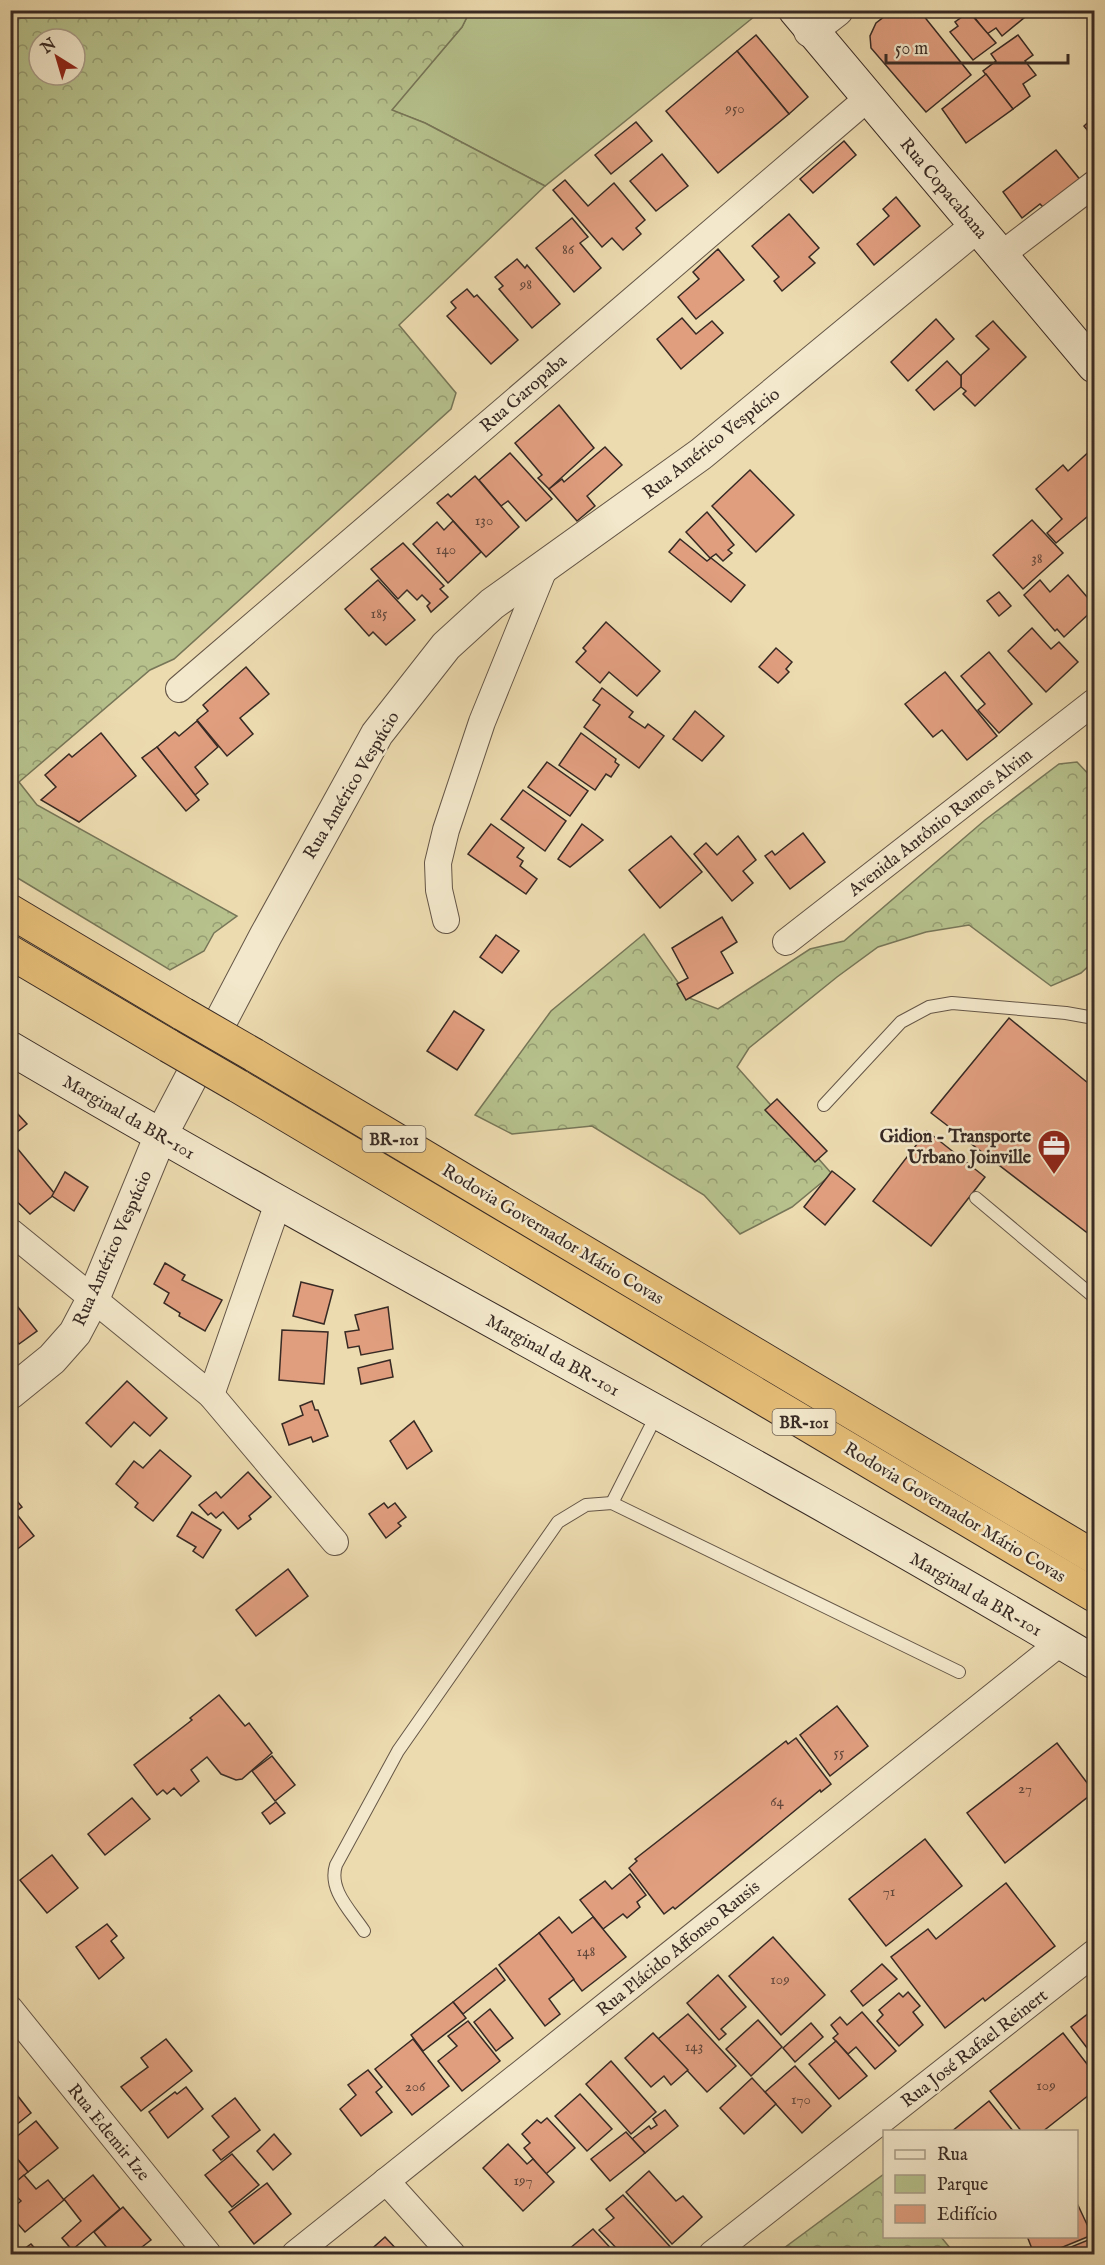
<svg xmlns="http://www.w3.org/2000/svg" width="1105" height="2265" viewBox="0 0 1105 2265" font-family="'IM FELL English',serif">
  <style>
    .green { fill: #b6c18c; stroke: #777658; stroke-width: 1.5 }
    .forest { fill: url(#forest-crowns); stroke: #777658; stroke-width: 1.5; fill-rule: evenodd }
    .building { fill: #e09e7f; stroke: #382a24; stroke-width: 1.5 }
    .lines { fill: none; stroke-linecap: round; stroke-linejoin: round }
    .service-casing { stroke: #655647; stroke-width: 14 }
    .minor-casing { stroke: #655647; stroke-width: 28 }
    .tertiary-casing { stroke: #655647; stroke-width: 34 }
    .secondary-casing { stroke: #382a24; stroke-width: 35 }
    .motorway-casing { stroke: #382a24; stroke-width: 35 }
    .service { stroke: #f3e8cb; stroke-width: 12 }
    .minor { stroke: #f3e8cb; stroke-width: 26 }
    .tertiary { stroke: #f3e8cb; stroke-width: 32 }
    .secondary { stroke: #f3e8cb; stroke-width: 33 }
    .motorway { stroke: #e6be78; stroke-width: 33 }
    .motorway-bridge-casing { stroke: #382a24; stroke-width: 35; stroke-linecap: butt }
    .motorway-bridge { stroke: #e6be78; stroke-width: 33 }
    .labels { text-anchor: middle; stroke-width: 5; stroke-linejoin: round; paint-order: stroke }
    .number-label { font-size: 15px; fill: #62473b }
    .shield { fill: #f3e8cb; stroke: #706356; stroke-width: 1.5 }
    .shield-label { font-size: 16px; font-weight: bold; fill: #382a24 }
    .street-label { font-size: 18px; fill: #382a24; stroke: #f3e8cb }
    .poi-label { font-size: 18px; font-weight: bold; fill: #382a24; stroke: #f3e8cb; text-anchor: end }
  </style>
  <defs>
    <pattern id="forest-crowns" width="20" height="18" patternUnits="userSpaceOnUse" patternTransform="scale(1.5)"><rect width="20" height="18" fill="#b6c18c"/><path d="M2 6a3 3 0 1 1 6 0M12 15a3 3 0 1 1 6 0" fill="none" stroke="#959d72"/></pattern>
  </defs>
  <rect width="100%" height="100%" fill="#ecdbaf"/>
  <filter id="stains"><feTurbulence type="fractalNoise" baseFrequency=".00333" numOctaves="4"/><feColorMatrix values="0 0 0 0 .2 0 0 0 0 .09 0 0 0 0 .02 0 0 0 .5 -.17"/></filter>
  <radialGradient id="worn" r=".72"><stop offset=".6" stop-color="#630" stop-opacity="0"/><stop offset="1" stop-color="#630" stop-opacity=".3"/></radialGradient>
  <path class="green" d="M750,10L755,16L545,186L425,123L391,110L462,27L470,11Z"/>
  <g class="forest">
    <path d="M10,11H470L462,27L392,110L425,123L545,186L399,325L456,393L451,409L174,659L150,670L19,782L37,805L237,916L214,933L204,951L170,970L11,874ZM39,39H75V75H39Z"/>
    <path d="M1077,762L1094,780V961L1081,973L1051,986L969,925L926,932L878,947L837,977L749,1048L737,1067L832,1174L792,1207L740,1234L704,1195L592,1126L512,1134L475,1115L551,1011L644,934L689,998L718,1009L810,949L844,941L985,820L1059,764Z"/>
    <path d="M884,2174V2236L941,2237L955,2254H776Z"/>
  </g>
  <g class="building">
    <path d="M893,10H919L971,75L926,112L871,48L870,36L876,23Z"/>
    <path d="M969,10H1020L1025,17L1002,36L996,28L987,34Z"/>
    <path d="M969,12L996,43L973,60L950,32L958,26L955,22Z"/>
    <path d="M756,35L808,97L789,114L737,51Z"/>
    <path d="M1018,35L1033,55L1025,61L1036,75L1023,84L1030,96L1013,109L983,71L996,61L991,54Z"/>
    <path d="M737,51L789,114L718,173L666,111Z"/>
    <path d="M986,74L1013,109L966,143L942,109Z"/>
    <path d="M1094,117V136L1093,137L1084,126Z"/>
    <path d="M636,122L652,141L611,174L595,155Z"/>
    <path d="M844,141L856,155L813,193L800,179Z"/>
    <path d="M1056,150L1082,182L1046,210L1040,204L1022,218L1003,192Z"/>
    <path d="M662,154L688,186L656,211L630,181Z"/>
    <path d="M565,180L588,206L614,183L645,220L636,228L641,234L623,250L612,238L602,247L553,190Z"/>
    <path d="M896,197L920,226L874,265L857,244L889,216L883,209Z"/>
    <path d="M789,214L819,248L809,257L815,263L782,291L774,281L779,277L752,246Z"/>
    <path d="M572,218L588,237L580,243L601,268L574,292L536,248Z"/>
    <path d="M718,249L744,280L696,319L678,297L699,279L693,272Z"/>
    <path d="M517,259L525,268L527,265L560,304L532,328L499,289L503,286L495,277Z"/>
    <path d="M467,289L474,297L477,295L518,340L491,364L447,316L456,308L451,302Z"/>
    <path d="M682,318L696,334L712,321L723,333L681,369L657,339Z"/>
    <path d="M936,319L954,339L908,381L891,362Z"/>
    <path d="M993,321L1026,357L975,406L963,394L966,391L961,387V375L989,349L976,336Z"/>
    <path d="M947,361L961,376V387L934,410L916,390Z"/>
    <path d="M559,405L594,448L549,489L538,478L542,475L515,443Z"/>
    <path d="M605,447L622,465L587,496L595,506L577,521L549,489L562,479L564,482Z"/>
    <path d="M1094,447V488L1091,491L1094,495V511L1056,543L1047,533L1062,519L1036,489L1063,465L1068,471Z"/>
    <path d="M510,453L552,499L526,521L508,501L501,506L479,480Z"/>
    <path d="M750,470L794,515L756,552L712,506Z"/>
    <path d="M475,476L519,527L486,557L437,503L448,494L451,497Z"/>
    <path d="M707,512L734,545L728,550L732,553L723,561L716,554L710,558L686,532Z"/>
    <path d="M1032,520L1063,553L1023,589L993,555Z"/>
    <path d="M453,521L481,552L448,583L413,544L437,522L444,530Z"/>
    <path d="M680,539L707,561L711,558L745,585L731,602L669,552Z"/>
    <path d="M403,543L444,586L440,589L448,597L431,612L427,606L430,603L422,595L417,600L407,590L398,599L371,569Z"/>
    <path d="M1068,575L1094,605V609L1064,637L1057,629L1055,631L1024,595L1040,580L1050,592Z"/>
    <path d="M378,580L415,620L386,645L373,632L369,636L345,609Z"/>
    <path d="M999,592L1011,606L999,616L987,601Z"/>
    <path d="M606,622L660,671L637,696L609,672L600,683L576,662L586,651L583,648Z"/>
    <path d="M1032,628L1051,649L1059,642L1078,662L1046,692L1008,651Z"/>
    <path d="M776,648L792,662L786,669L789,672L778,683L759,667Z"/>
    <path d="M989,652L1032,704L999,733L978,710L985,704L961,676Z"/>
    <path d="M246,667L269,694L240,718L253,734L227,756L197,720L208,711L203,705Z"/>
    <path d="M945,672L997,736L967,760L942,730L933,737L905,704Z"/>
    <path d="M602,688L633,712L629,717L645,728L648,724L664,736L639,768L584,727L600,705L593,700Z"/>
    <path d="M695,711L724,736L702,761L673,739Z"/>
    <path d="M197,721L218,747L195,767L208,784L195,795L157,747L175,732L179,736Z"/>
    <path d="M101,733L136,776L79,822L41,800L56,787L45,775L69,754L72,757Z"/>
    <path d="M581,733L616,759L615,762L619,765L611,777L606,774L595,790L559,765Z"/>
    <path d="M157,747L199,800L186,811L142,758Z"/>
    <path d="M547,762L588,791L570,816L528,787Z"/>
    <path d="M523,790L566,821L545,851L501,819Z"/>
    <path d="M491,824L524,848L517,857L523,861L520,866L537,879L526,894L468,854Z"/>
    <path d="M582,824L603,840L570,867L558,859Z"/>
    <path d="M803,833L825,862L790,889L765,856L772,851L775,855Z"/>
    <path d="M671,836L702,872L660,908L629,870Z"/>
    <path d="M738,836L756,860L743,871L753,883L732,901L694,854L706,843L717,855Z"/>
    <path d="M722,917L737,942L721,952L733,973L686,1000L677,984L688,978L672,948Z"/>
    <path d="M496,935L519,951L502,973L480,957Z"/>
    <path d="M454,1011L484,1030L457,1070L427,1051Z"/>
    <path d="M1009,1018L1094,1088V1238L931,1113Z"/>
    <path d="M777,1099L827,1151L815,1162L765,1110Z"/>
    <path d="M17,1113L27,1124L10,1138V1119Z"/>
    <path d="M927,1131L985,1177L931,1246L873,1201Z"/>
    <path d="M12,1142L55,1194L30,1214L10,1195Z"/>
    <path d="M832,1171L855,1189L825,1225L804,1207Z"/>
    <path d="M65,1172L88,1187L74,1211L52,1196Z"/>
    <path d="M165,1263L185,1275L182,1280L222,1300L205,1331L179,1316L180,1313L164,1303L169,1293L154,1284Z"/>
    <path d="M301,1282L333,1290L324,1324L293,1316Z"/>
    <path d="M10,1297L37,1331L19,1344L10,1333Z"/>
    <path d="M388,1307L393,1349L361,1355L359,1346L348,1348L345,1332L359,1330L355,1315Z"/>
    <path d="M282,1330L328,1332L324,1384L279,1380Z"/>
    <path d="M390,1360L393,1377L361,1384L358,1368Z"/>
    <path d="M127,1381L167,1418L150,1436L134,1422L111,1447L86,1423Z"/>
    <path d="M312,1401L315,1410H318L328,1436L313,1442L311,1437L289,1445L282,1424L303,1415L300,1406Z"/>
    <path d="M414,1421L432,1451L407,1469L390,1441Z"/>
    <path d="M160,1450L191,1476L153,1521L135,1507L138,1503L116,1484L134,1461L143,1468Z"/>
    <path d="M248,1472L271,1497L249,1516L251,1519L238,1529L223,1512L216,1518L211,1513L208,1515L199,1505L216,1492L221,1498Z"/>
    <path d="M10,1492L22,1507L15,1512L34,1536L10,1555Z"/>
    <path d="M384,1503L388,1508L395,1503L406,1517L398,1523L401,1526L386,1538L369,1514Z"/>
    <path d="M192,1512L221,1530L203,1558L193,1551L196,1547L177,1536Z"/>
    <path d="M288,1569L308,1596L256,1636L236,1610Z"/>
    <path d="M219,1695L245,1726L249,1723L272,1753L242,1779L236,1780L221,1774L207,1757L191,1770L199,1781L181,1796L174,1788L167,1794L163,1790L157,1795L134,1765L192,1720L190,1718Z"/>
    <path d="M837,1706L868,1746L830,1776L800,1735Z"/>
    <path d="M796,1738L831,1784L821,1792L820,1790L675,1909L673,1907L664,1914L629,1868L637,1861L635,1859L786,1741L788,1744Z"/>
    <path d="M1057,1743L1094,1792L1005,1863L967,1813Z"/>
    <path d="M272,1756L295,1785L275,1801L252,1771Z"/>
    <path d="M132,1798L150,1819L105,1855L88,1834Z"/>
    <path d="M276,1802L285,1813L270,1824L262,1813Z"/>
    <path d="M925,1839L962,1886L886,1946L849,1899Z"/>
    <path d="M52,1855L78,1888L47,1913L20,1880Z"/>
    <path d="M630,1874L646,1895L637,1902L640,1907L627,1918L623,1914L603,1929L580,1900L605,1881L612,1889Z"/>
    <path d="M1006,1883L1055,1946L985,2001L983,1998L945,2028L891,1957L928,1929L936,1939Z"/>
    <path d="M559,1917L572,1933L593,1917L626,1957L582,1991L539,1933Z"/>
    <path d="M107,1924L117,1936L111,1941L124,1958L99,1979L76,1947Z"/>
    <path d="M539,1933L574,1979L549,1999L560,2014L545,2026L499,1965Z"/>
    <path d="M773,1937L825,1995L781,2035L729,1976Z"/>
    <path d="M882,1964L897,1979L863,2006L851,1991Z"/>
    <path d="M496,1968L505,1980L463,2014L453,2002Z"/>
    <path d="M718,1975L746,2007L721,2029L726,2034L719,2040L687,2003Z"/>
    <path d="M908,1992L920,2006L913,2012L923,2025L899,2046L877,2021L883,2015L879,2010L899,1993L903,1997Z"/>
    <path d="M453,2002L466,2018L423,2051L411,2035Z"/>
    <path d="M490,2009L513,2038L496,2051L474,2022Z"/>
    <path d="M1094,2009V2057L1071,2027Z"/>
    <path d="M862,2012L896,2051L875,2069L856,2047L848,2054L833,2038L838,2034L831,2025L840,2017L847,2025Z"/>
    <path d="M688,2014L736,2066L707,2092L658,2039Z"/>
    <path d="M758,2020L782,2047L751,2076L726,2049Z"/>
    <path d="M468,2021L500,2061L462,2091L438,2061L457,2046L448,2036Z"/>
    <path d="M811,2023L823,2037L795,2062L783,2048Z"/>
    <path d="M653,2033L688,2070L671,2085L664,2076L651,2087L625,2058Z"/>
    <path d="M1063,2033L1094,2073V2091L1042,2132H1022L990,2091Z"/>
    <path d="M166,2039L192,2071L141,2111L121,2087L148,2067L141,2058Z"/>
    <path d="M413,2039L449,2086L412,2115L375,2069Z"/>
    <path d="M836,2041L867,2076L839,2099L809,2064Z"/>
    <path d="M611,2061L656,2112L631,2134L586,2084Z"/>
    <path d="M795,2066L831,2106L802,2133L765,2092Z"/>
    <path d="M368,2070L382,2087L376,2092L392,2112L361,2136L340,2109L356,2095L348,2085Z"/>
    <path d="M752,2078L776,2104L744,2134L720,2108Z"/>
    <path d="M10,2086L31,2113L10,2130Z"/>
    <path d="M186,2087L203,2109L168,2138L149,2112L175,2092L177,2094Z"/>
    <path d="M580,2094L612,2129L587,2151L555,2116Z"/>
    <path d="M235,2098L260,2130L221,2160L213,2150L229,2137L212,2116Z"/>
    <path d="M989,2101L1014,2132H951Z"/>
    <path d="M665,2110L678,2126L645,2153L632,2139L649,2126L651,2129L657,2125L653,2119Z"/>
    <path d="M547,2118L575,2148L546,2174L524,2148L530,2143L522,2134L537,2120L541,2123Z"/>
    <path d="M36,2121L58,2148L28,2172L10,2150V2142Z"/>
    <path d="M626,2132L645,2153L610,2181L591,2159Z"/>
    <path d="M274,2134L291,2154L273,2170L257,2151Z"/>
    <path d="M508,2144L527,2164L533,2159L554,2182L523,2211L483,2168Z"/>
    <path d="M232,2154L259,2185L232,2207L205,2175Z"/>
    <path d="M15,2156L28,2172L10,2187V2159Z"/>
    <path d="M649,2171L676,2201L683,2196L702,2217L672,2244L626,2192Z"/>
    <path d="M24,2175L36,2189L48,2180L64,2200L25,2232L10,2215V2210L21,2201L17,2197L10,2202V2187Z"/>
    <path d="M93,2175L120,2209L72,2250L62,2238L81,2221L64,2199Z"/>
    <path d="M267,2183L291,2214L254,2244L229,2212Z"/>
    <path d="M623,2195L674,2251L670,2254H622L599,2230L614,2218L606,2209Z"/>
    <path d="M1076,2201L1092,2235L1046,2254H1034L1027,2236H1076Z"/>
    <path d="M123,2207L151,2240L133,2254H112L94,2232Z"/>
    <path d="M593,2229L616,2254H573L569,2249Z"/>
    <path d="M385,2237L401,2254H366Z"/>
    <path d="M1093,2238L1094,2254H1054Z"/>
    <path d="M31,2244L40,2254H17Z"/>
  </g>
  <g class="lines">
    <defs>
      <g id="service">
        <path d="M824,1105L901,1022L929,1007L952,1003L1066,1013L1094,1018"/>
        <path d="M976,1198L1094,1297"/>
        <path d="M612,1503L657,1414"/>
        <path d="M364,1931C351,1911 328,1890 336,1865L398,1751L558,1522L586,1505L612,1503L959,1672"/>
      </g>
      <g id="minor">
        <path d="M1001,255L1094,184"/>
        <path d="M179,689L868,98"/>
        <path d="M446,920L439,890L438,863L446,830L482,722L544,569"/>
        <path d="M786,942L1094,702"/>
        <path d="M11,1232L211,1395L335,1542"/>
        <path d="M211,1395L278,1203"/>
        <path d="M10,2009L208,2254"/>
        <path d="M386,2181L452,2254"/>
        <path d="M295,2254L1061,1642"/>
        <path d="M712,2254L1094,1953"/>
      </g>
      <g id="tertiary">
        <path d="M810,31L837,10"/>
        <path d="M10,1393L52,1359L75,1333L94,1297L160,1137L266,935L377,734L446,646L492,604L701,454L977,226"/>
      </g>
      <g id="secondary">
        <path d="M795,10L1094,366"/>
        <path d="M10,1048C368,1259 738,1449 1094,1662"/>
      </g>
      <g id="motorway">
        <path d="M10,911L183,1014"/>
        <path d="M10,952L169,1046"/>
        <path d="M254,1055L1094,1557"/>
        <path d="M238,1086L1094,1595"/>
      </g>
    </defs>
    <use href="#service" class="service-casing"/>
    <use href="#minor" class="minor-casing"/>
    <use href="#tertiary" class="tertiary-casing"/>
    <use href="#secondary" class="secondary-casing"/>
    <use href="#motorway" class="motorway-casing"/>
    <use href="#service" class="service"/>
    <use href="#minor" class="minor"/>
    <use href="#tertiary" class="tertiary"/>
    <use href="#secondary" class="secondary"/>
    <use href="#motorway" class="motorway"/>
    <defs>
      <g id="motorway-bridge">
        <path d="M183,1014L254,1055"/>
        <path d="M169,1046L238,1086"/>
      </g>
    </defs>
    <use href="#motorway-bridge" class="motorway-bridge-casing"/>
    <use href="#motorway-bridge" class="motorway-bridge"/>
  </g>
  <defs>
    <symbol id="office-pin" viewBox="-11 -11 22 30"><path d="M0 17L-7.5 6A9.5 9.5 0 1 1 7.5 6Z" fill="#8f2418" stroke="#f3e8cb"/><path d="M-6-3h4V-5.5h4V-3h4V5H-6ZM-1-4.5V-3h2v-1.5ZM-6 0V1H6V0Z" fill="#fff"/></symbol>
  </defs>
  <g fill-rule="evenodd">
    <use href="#office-pin" x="1035" y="1127" width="38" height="52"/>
  </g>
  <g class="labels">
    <g class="number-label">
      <text x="735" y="113">950</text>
      <text x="568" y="254">86</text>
      <text x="526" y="289">98</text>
      <text x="484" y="525">130</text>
      <text x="446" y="554">140</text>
      <text x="1037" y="563">38</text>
      <text x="379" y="618">185</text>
      <text x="839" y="1757">55</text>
      <text x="1025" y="1793">27</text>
      <text x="777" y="1806">64</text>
      <text x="889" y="1896">71</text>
      <text x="586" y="1956">148</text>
      <text x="780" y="1984">109</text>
      <text x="694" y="2051">143</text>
      <text x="1046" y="2090">109</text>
      <text x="415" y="2091">206</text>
      <text x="801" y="2104">170</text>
      <text x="523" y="2185">197</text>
    </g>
    <g class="shield">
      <rect x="362.5" y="1126" width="63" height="26" rx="4.5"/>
      <rect x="772.5" y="1409" width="63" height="26" rx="4.5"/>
    </g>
    <g class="shield-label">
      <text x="394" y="1145">BR-101</text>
      <text x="804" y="1428">BR-101</text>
    </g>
    <g class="street-label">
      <text transform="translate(944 188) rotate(50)" y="6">Rua Copacabana</text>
      <text transform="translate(523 393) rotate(-41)" y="6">Rua Garopaba</text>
      <text transform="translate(711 443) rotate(-38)" y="6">Rua Américo Vespúcio</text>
      <text transform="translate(351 785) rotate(-59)" y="6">Rua Américo Vespúcio</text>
      <text transform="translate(940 822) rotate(-38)" y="6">Avenida Antônio Ramos Alvim</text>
      <text transform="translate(129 1117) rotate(30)" y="6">Marginal da BR-101</text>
      <text transform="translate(553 1234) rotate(31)" y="6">Rodovia Governador Mário Covas</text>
      <text transform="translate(112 1248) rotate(-66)" y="6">Rua Américo Vespúcio</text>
      <text transform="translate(553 1355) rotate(29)" y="6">Marginal da BR-101</text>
      <text transform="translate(955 1512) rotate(31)" y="6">Rodovia Governador Mário Covas</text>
      <text transform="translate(976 1594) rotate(30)" y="6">Marginal da BR-101</text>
      <text transform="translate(678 1948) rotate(-39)" y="6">Rua Plácido Affonso Rausis</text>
      <text transform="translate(974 2048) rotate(-38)" y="6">Rua José Rafael Reinert</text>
      <text transform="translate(109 2132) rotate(51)" y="6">Rua Edemir Ize</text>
    </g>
    <g class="poi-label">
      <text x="1031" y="1142">Gidion - Transporte<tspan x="1031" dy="21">Urbano Joinville</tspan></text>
    </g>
  </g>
  <rect width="1105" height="2265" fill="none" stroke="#ecdbaf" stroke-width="36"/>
  <rect x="12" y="12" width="1081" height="2241" fill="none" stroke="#382a24" stroke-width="3"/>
  <rect x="18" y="18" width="1069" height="2229" fill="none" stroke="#382a24" stroke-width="1.5"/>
  <rect x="883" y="2130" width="195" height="108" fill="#f3e8cb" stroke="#a89c88" stroke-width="1.5"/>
  <rect x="895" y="2150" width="30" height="9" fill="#f3e8cb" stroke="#a89c88" stroke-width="1.5"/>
  <text x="937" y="2160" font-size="18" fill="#382a24">Rua</text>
  <rect x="895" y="2175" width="30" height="18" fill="#b6c18c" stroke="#a89c88" stroke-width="1.5"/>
  <text x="937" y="2190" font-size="18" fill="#382a24">Parque</text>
  <rect x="895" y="2205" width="30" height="18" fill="#e09e7f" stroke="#a89c88" stroke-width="1.5"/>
  <text x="937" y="2220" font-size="18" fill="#382a24">Edifício</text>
  <g transform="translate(57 57) rotate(323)"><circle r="28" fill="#f3e8cb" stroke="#a89c88" stroke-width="1.5"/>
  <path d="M0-4.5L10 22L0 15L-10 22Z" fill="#8f2418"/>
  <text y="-9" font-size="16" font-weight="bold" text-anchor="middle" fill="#382a24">N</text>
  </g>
  <path d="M886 54v9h182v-9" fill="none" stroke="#382a24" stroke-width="3"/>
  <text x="895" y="54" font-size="18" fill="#382a24" stroke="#f3e8cb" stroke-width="4.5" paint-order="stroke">50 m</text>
  <rect width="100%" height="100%" filter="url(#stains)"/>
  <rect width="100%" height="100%" fill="url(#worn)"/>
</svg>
